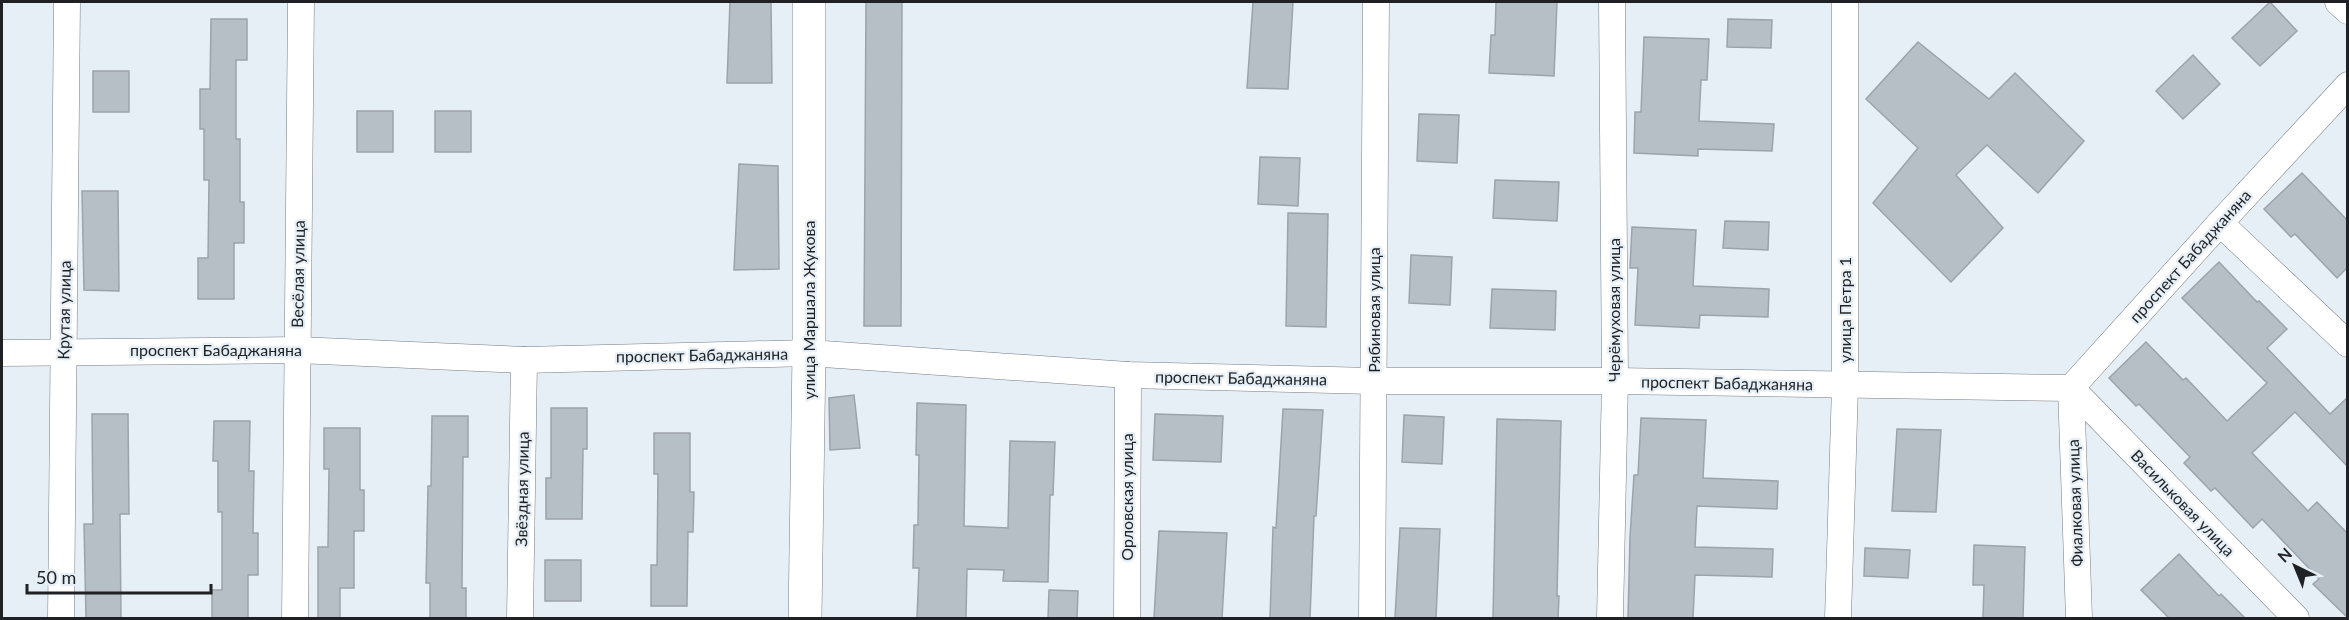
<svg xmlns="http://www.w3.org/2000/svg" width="2349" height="620" viewBox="0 0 2349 620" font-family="Lato,sans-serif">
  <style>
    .building { fill: #b6bec6; stroke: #9ca3ab; stroke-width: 1.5 }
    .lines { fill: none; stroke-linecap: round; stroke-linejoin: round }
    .minor-casing { stroke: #767d84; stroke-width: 27 }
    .secondary-casing { stroke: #767d84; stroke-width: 34 }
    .minor { stroke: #fff; stroke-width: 26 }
    .secondary { stroke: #fff; stroke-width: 33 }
    .labels { text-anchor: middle; stroke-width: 4.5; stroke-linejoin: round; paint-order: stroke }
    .street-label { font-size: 16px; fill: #1f2124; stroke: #e6eef6 }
  </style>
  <rect width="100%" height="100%" fill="#e6eef6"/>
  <g class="building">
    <path d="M730,2H771L772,83H727Z"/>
    <path d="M866,2H902L901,326H864Z"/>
    <path d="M1253,2H1293L1288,89L1247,88Z"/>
    <path d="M1496,2H1557L1554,76L1489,73L1491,35H1495Z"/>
    <path d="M2270,2L2297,31L2260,66L2232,38Z"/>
    <path d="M211,19H247V60H236V139H240V202H244V243H234V299H198V258H208L209,180H204V129H200V89H210Z"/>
    <path d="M1728,19L1772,20L1771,48L1727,47Z"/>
    <path d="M1644,37L1709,39L1707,80H1701L1699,121L1774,124L1772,151L1698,149V156L1634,153L1635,112H1641Z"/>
    <path d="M1918,42L1989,99L2015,73L2084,141L2038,193L1987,145L1956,175L2003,228L1951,282L1873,203L1918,148L1866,99Z"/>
    <path d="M2193,55L2220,84L2183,119L2156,91Z"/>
    <rect x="93" y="71" width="36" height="41"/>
    <rect x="357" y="111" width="36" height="41"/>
    <rect x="435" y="111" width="36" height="41"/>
    <path d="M1419,114L1459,115L1457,163L1417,161Z"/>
    <path d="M1260,157L1300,158L1298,206L1258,204Z"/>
    <path d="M739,164L778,166L779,269L734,270Z"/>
    <path d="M2302,173L2348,221V267L2337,278L2295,234L2291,237L2264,209Z"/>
    <path d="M1495,180L1559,182L1557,221L1493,218Z"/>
    <path d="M82,191H118L119,291L84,290Z"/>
    <path d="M1288,213L1328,214L1326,327L1286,326Z"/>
    <path d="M1725,221L1769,222L1768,250L1723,248Z"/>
    <path d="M1632,227L1696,230L1693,286L1769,289L1768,317L1700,315L1699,328L1635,325L1638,268H1630Z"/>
    <path d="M1411,255L1452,257L1450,305L1409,303Z"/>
    <path d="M2219,262L2257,302L2259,301L2287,329L2267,348L2330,414L2348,397V467L2295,412L2252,453L2308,511L2317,502L2348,534V618L2313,584L2319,579L2262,519L2253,528L2215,488L2211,491L2184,463L2190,457L2139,404L2136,406L2109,378L2146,342L2183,380L2186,378L2227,421L2267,383L2182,298Z"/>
    <path d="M1492,289L1556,291L1555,330L1490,328Z"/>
    <path d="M854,395L860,448L830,450L829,398Z"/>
    <path d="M917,403L966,405L964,526L1008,528L1010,441L1055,442L1053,495H1050L1048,582L1003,581L1004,570L967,569L966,618H917L919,568H913L914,525H918L919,455H916Z"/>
    <path d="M551,408H587V449H583L582,519H546V478H551Z"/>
    <path d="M1283,409L1323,410L1316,516H1314L1310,618H1270L1273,527L1276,528Z"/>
    <path d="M92,414H128L129,514H120L121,618H86L84,524H93Z"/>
    <path d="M1155,414L1223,416L1221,462L1153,460Z"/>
    <path d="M1404,415L1444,417L1442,464L1402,462Z"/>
    <path d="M432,416H468V457H463L462,588H466V618H430V583H426L428,486H431Z"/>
    <path d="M1641,418L1706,420L1703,478L1778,481L1777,509L1697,506L1695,547L1773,549L1772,577L1695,575L1693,618H1628L1630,537L1634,475H1638Z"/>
    <path d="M1497,419L1561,421L1557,596H1559L1558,618H1493Z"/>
    <path d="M214,421H250L249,471H254L253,533H258V575H248V618H212V590H222V512H218V461H213Z"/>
    <path d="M324,428H360V490H364V531H354V588H340V618H318V547H328L329,469H324Z"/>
    <path d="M1897,429L1941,430L1936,512L1892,511Z"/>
    <path d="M654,433H690V492H694L693,532H688L687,606H651V565H657L658,474H654Z"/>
    <path d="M1400,528L1440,529L1436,618H1395Z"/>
    <path d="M1159,531L1227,533L1222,618H1154Z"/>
    <path d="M1974,545L2025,547L2023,618H1983L1984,585H1973Z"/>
    <path d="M1865,548L1910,550L1908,578L1864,576Z"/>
    <path d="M2179,554L2219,596L2221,594L2245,618H2169L2141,590Z"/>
    <rect x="545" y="560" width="36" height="41"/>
    <path d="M1049,590L1078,591L1077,618H1048Z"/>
  </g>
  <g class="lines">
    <defs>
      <g id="minor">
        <path d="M2338,2L2348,11"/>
        <path d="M2220,223L2348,344"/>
        <path d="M2,353L298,350L524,360L809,353L1128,375L1373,381H1615L2071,388L2220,223L2348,85"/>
        <path d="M2071,388L2296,618"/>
        <path d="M2071,388L2079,618"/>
        <path d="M61,618L67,2"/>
        <path d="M295,618L301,2"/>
        <path d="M520,618L524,360"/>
        <path d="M1127,618L1128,375"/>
        <path d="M1372,618L1376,2"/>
        <path d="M1610,618L1615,381L1612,2"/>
        <path d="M1838,618L1845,386V2"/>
      </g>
      <path id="secondary" d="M805,618L809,353V2"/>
    </defs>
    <use href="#minor" class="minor-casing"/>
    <use href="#secondary" class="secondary-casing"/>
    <use href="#minor" class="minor"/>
    <use href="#secondary" class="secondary"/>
  </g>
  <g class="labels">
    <g class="street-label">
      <text transform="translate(2190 256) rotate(-48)" y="6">проспект Бабаджаняна</text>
      <text transform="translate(298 274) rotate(-89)" y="6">Весёлая улица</text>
      <text transform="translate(64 310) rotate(-89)" y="6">Крутая улица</text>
      <text transform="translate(809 310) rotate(-90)" y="6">улица Маршала Жукова</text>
      <text transform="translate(1374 310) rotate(-90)" y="6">Рябиновая улица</text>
      <text transform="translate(1614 310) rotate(-90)" y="6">Черёмуховая улица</text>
      <text transform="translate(1845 310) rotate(-90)" y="6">улица Петра 1</text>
      <text x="216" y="356">проспект Бабаджаняна</text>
      <text transform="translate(702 355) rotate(-1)" y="6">проспект Бабаджаняна</text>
      <text transform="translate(1241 378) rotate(1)" y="6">проспект Бабаджаняна</text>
      <text transform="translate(1727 383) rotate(1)" y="6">проспект Бабаджаняна</text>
      <text transform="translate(522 489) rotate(-89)" y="6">Звёздная улица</text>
      <text transform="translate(1127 497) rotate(-90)" y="6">Орловская улица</text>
      <text transform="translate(2075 503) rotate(-92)" y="6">Фиалковая улица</text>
      <text transform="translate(2183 503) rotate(46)" y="6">Васильковая улица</text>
    </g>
  </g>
  <rect width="2349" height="620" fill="none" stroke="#1f2124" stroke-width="6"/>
  <g transform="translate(2295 566) rotate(317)" stroke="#e6eef6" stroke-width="4.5" paint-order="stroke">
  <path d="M0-4.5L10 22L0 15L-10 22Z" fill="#1f2124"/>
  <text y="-9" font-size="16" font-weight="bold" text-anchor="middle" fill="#1f2124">N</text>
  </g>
  <path d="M27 584v9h184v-9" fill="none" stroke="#1f2124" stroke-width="3"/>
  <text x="36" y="584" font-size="18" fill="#1f2124" stroke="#e6eef6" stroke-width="4.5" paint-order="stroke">50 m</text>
</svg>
